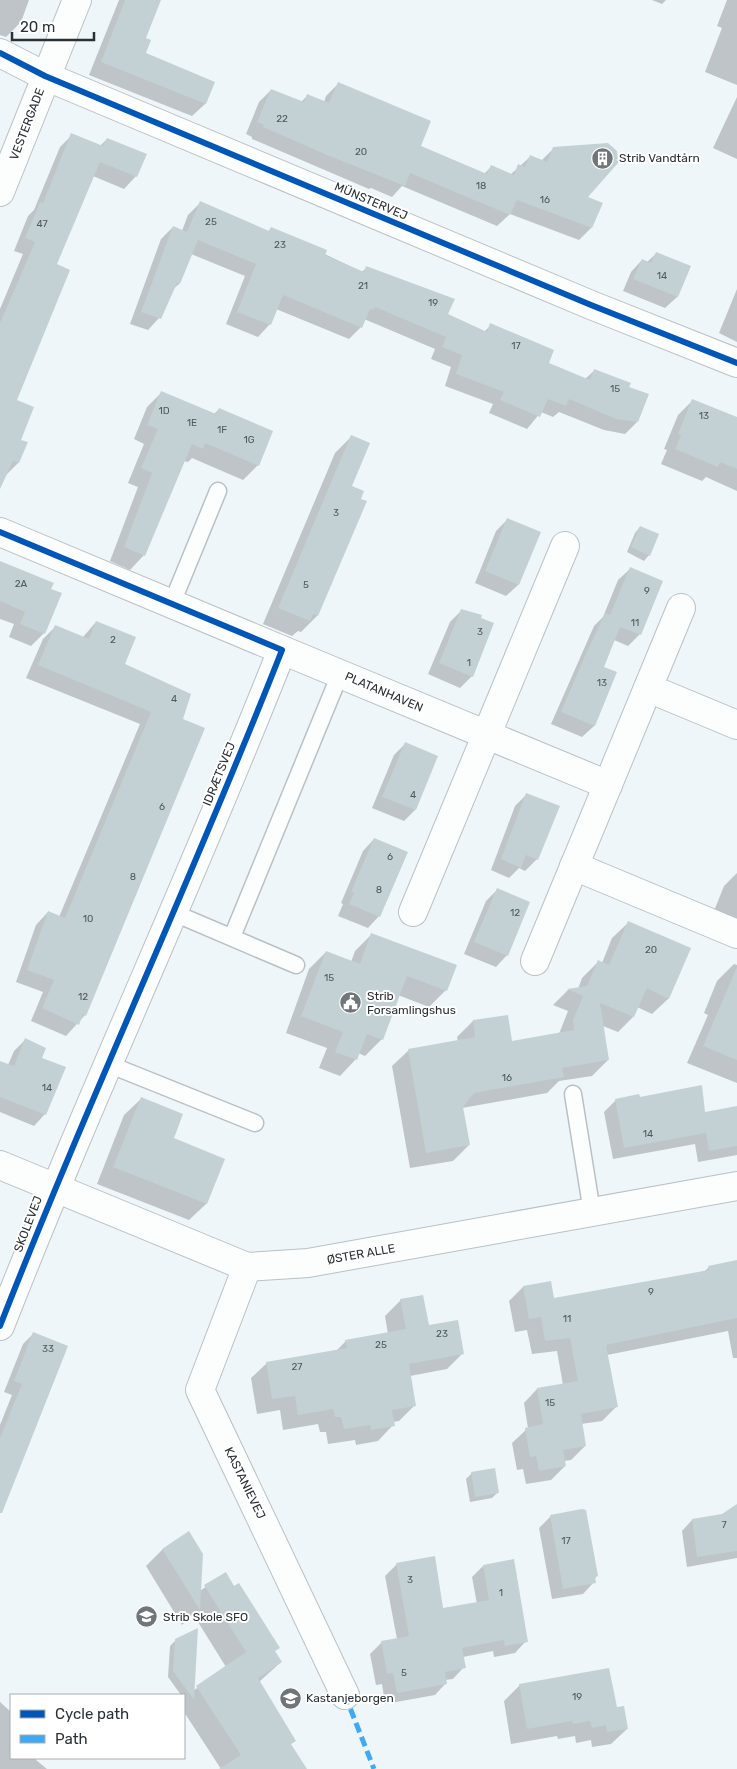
<svg xmlns="http://www.w3.org/2000/svg" width="737" height="1769" viewBox="0 0 737 1769" font-family="Rubik,sans-serif">
  <style>
    .shadow { fill: #0003 }
    .building { fill: #c3d1d4 }
    .lines { fill: none; stroke-linecap: round; stroke-linejoin: round }
    .service-casing { stroke: #bac1c4; stroke-width: 19 }
    .minor-casing { stroke: #bac1c4; stroke-width: 30 }
    .tertiary-casing { stroke: #bac1c4; stroke-width: 30 }
    .service { stroke: #fcfefe; stroke-width: 16 }
    .minor { stroke: #fcfefe; stroke-width: 28 }
    .tertiary { stroke: #fcfefe; stroke-width: 28 }
    .quiet { stroke: #3fa9f5; stroke-width: 5; stroke-dasharray: 10 5; stroke-linecap: butt }
    .cycleway-casing { stroke: #fff; stroke-width: 9 }
    .cycleway { stroke: #0057b8; stroke-width: 6 }
    .labels { text-anchor: middle; stroke-width: 4; stroke-linejoin: round; paint-order: stroke }
    .number-label { font-size: 10px; fill: #50585b }
    .street-label { font-size: 12px; fill: #2a3033; stroke: #fff }
    .poi-label { font-size: 12px; fill: #2a3033; stroke: #fff; text-anchor: start }
  </style>
  <rect width="100%" height="100%" fill="#eef6fa"/>
  <g class="shadow">
    <path d="M0,0H29L21,22L6,37L0,35Z"/>
    <path d="M119,0H160L144,39V54L213,82L205,104L192,116L89,75Z"/>
    <path d="M652,0H666L662,4Z"/>
    <path d="M727,0H737V85L705,72L722,28L717,26Z"/>
    <path d="M338,84L420,146L484,174L491,167L510,175L531,156L541,161L553,149L586,197L591,228L579,240L510,214L497,226L402,186L392,197L371,188L369,189L252,139V137L246,134L259,102L271,90L301,102L308,95L324,102L326,96Z"/>
    <path d="M737,97V159L713,148Z"/>
    <path d="M72,135L100,146L107,139L136,176L124,189L93,176L55,265L15,401L19,440L18,463L6,475L0,472V309L23,254L14,251L28,216L34,210L60,147Z"/>
    <path d="M200,203L268,232L271,228L362,272L366,268L447,315L484,332L491,325L547,364L585,379L595,370L628,387L637,422L625,434L604,430L559,412L553,417L541,412L527,429L489,413L493,404L445,386L451,367L431,359L435,349L364,319L361,327L349,339L276,309L269,325L258,337L226,324L245,276L191,254L179,284L172,290L159,318L148,330L130,324L161,239L173,227L182,231L188,215Z"/>
    <path d="M657,253L690,267L677,297L665,308L623,291L631,272L642,260L647,262Z"/>
    <path d="M737,289V342L719,333Z"/>
    <path d="M162,392L214,414L219,409L258,465L243,480L192,458L188,462L184,461L144,555L130,570L110,561L138,487L128,483L144,444L134,439L147,407Z"/>
    <path d="M693,400L737,419V491L706,477L702,481L661,464L667,450L664,449L678,415Z"/>
    <path d="M351,437L350,487L317,616L301,632L298,631L292,636L263,624L335,453Z"/>
    <path d="M508,519L539,532L518,585L506,596L475,583L496,531Z"/>
    <path d="M640,527L649,555L644,561L627,552L635,533Z"/>
    <path d="M0,562L50,589L44,633L31,646L9,637L14,624L0,619Z"/>
    <path d="M630,569L640,634L628,646L614,640L603,668L616,673L594,726L582,737L551,724L594,626L603,617L618,580Z"/>
    <path d="M462,610L472,676L460,688L428,674L450,622Z"/>
    <path d="M96,622L123,665L190,694L85,1015L66,1036L31,1021L43,992L16,982L36,925L48,912L59,917L140,724L26,678L43,639L56,626L83,637Z"/>
    <path d="M405,744L415,810L404,821L372,808L394,755Z"/>
    <path d="M527,794L537,859L525,871L519,868L509,878L491,870L515,806Z"/>
    <path d="M374,839L379,916L368,928L338,916L343,904L341,903L363,851Z"/>
    <path d="M737,873V932L710,921L724,886Z"/>
    <path d="M497,890L507,955L496,967L464,954L486,901Z"/>
    <path d="M628,923L689,948L668,999L652,1014L637,1007L633,1017L618,1032L603,1026L608,1060L592,1076L559,1081L547,1093L462,1108L469,1145L453,1161L410,1168L392,1066L408,1051L458,1042L457,1037L473,1021L511,1043L559,1034L568,1011L553,1005L568,990L578,989L582,978L598,962L602,963L612,938Z"/>
    <path d="M372,934L446,990L429,1007L398,995L382,1039L365,1056L358,1053L356,1059L340,1076L319,1068L327,1048L286,1033L309,969L326,952L351,962L355,951Z"/>
    <path d="M734,964L737,965V1083L687,1063L708,1015L704,1013L717,981Z"/>
    <path d="M25,1040L40,1058L45,1114L34,1126L0,1112V1062L8,1065L14,1051Z"/>
    <path d="M639,1098L704,1114L737,1108V1155L698,1162L695,1144L613,1159L604,1112L616,1100Z"/>
    <path d="M141,1099L172,1139L224,1159L206,1204L189,1220L97,1184L124,1115Z"/>
    <path d="M737,1262V1358H733L728,1331L607,1355L616,1407L602,1421L581,1424L585,1446L571,1460L564,1461L565,1466L551,1480L526,1484L523,1469L517,1470L512,1443L528,1428L524,1403L537,1389L563,1385L557,1351L532,1354L527,1330L515,1332L509,1301L523,1287L553,1300L703,1273L709,1267Z"/>
    <path d="M401,1300L428,1327L463,1353L447,1369L410,1376L415,1405L399,1421L393,1422V1425L378,1441L356,1445L355,1440L328,1444L326,1432H320L318,1424L283,1430L280,1410L257,1414L251,1378L267,1363L336,1351L346,1341L388,1334L385,1316Z"/>
    <path d="M34,1333L0,1485V1425L12,1395L4,1392L23,1344Z"/>
    <path d="M472,1473L497,1493L492,1498L470,1502L466,1479Z"/>
    <path d="M737,1513V1558L687,1567L682,1531L692,1520Z"/>
    <path d="M551,1516L597,1576L594,1579V1582L583,1594L552,1599L539,1528Z"/>
    <path d="M189,1533L200,1591L225,1573L281,1662L259,1682L290,1745L306,1769H221L184,1712V1695H181L168,1677L170,1646L176,1640L193,1691L226,1667L193,1614L182,1625L146,1566L162,1550Z"/>
    <path d="M397,1564L442,1610L477,1604L472,1577L483,1566L526,1641L515,1653L494,1657L493,1651L463,1657L464,1667L453,1679L445,1680L446,1683L435,1695L385,1704L382,1684L376,1685L370,1654L382,1642L397,1639L385,1576Z"/>
    <path d="M520,1685L616,1708L627,1729L611,1744L592,1747L591,1740L576,1743L575,1736L558,1739L557,1736L511,1744L504,1701Z"/>
    <path d="M0,1702L11,1712V1758H37L36,1760L47,1769H0Z"/>
  </g>
  <g class="building">
    <path d="M125,0H161L146,38L151,40L146,53L215,82L206,104L101,62Z"/>
    <path d="M338,82L431,121L421,146L487,174L491,165L514,175L518,164L525,167L530,155L547,162L553,147L608,143L617,151L618,163L588,197L603,203L592,228L517,200L510,215L410,173L405,186L327,155L263,127L264,125L257,122L271,89L304,102L307,94L329,103Z"/>
    <path d="M71,133L103,146L107,138L147,154L137,177L100,162L57,264L70,270L17,400L34,407L21,440L28,442L19,463L13,461L0,489V323L35,242L25,238L40,202L43,203Z"/>
    <path d="M200,201L269,231L271,227L327,250L325,255L364,272L366,266L455,299L448,314L487,332L490,323L554,350L549,363L590,380L594,369L631,383L629,387L649,394L638,422L616,419L569,399L566,406L548,399L540,417L500,400L504,392L456,374L462,355L442,347L446,337L375,307L374,310L370,309L362,328L283,295L271,325L237,312L256,264L198,240L180,284L177,283L161,319L141,312L173,226L187,232Z"/>
    <path d="M656,252L691,266L678,297L633,279L642,259L651,263Z"/>
    <path d="M161,391L216,414L219,408L273,431L259,466L205,443L203,449L192,444L145,556L124,547L152,473L141,468L158,429L147,425Z"/>
    <path d="M692,399L737,417V469L720,462L718,467L675,449L681,435L678,434Z"/>
    <path d="M351,435L370,443L352,486L364,491L361,499L367,501L318,616L313,614L310,621L278,608Z"/>
    <path d="M507,518L541,532L519,585L485,571Z"/>
    <path d="M640,526L659,534L650,556L631,547Z"/>
    <path d="M0,561L54,583L51,589L62,593L45,634L20,624L25,612L0,601Z"/>
    <path d="M630,567L663,581L641,635L620,627L604,667L617,672L595,726L561,712L584,658L605,613L610,615Z"/>
    <path d="M461,609L482,615L481,618L494,623L473,677L439,663Z"/>
    <path d="M96,621L136,637L125,664L191,694L183,719L205,728L86,1016L83,1014L79,1025L42,1008L54,980L27,970L48,911L65,918L151,712L38,665L55,625L89,639Z"/>
    <path d="M405,742L438,756L416,810L382,797Z"/>
    <path d="M526,793L560,806L538,860L526,855L521,868L501,859Z"/>
    <path d="M374,838L408,852L380,917L349,904L354,893L351,892Z"/>
    <path d="M497,888L530,902L508,956L474,942Z"/>
    <path d="M628,921L691,948L669,999L647,988L634,1017L600,1003L609,1060L562,1068L564,1077L474,1093L463,1107L470,1145L426,1153L408,1049L475,1037L473,1020L508,1015L512,1041L574,1030L573,1020L583,996L567,989L587,986L598,960L609,965Z"/>
    <path d="M371,933L457,965L447,991L407,976L383,1040L367,1034L357,1060L335,1052L343,1032L301,1016L326,951L360,964Z"/>
    <path d="M737,967V1060L703,1046Z"/>
    <path d="M25,1038L46,1048L42,1058L66,1067L46,1115L0,1097V1061L14,1066Z"/>
    <path d="M702,1085L705,1112L737,1106V1146L709,1151L706,1133L624,1148L615,1099L639,1094L640,1097Z"/>
    <path d="M141,1097L183,1114L174,1138L225,1159L207,1204L113,1167Z"/>
    <path d="M737,1260V1318L606,1345L618,1407L581,1414L586,1446L563,1450L566,1466L539,1471L536,1456L530,1457L525,1428L543,1424L537,1388L578,1381L570,1338L545,1341L541,1317L529,1319L523,1286L551,1281L554,1298L709,1270L708,1266Z"/>
    <path d="M423,1295L429,1325L458,1320L464,1354L409,1364L416,1406L392,1410L395,1426L371,1430L370,1425L344,1429L341,1417H335L333,1409L298,1415L295,1396L272,1399L266,1362L347,1348L345,1340L406,1329L400,1299Z"/>
    <path d="M33,1332L68,1346L2,1513H0V1438L22,1384L14,1381Z"/>
    <path d="M495,1468L499,1493L475,1497L471,1472Z"/>
    <path d="M737,1504V1551L697,1557L692,1519L722,1514Z"/>
    <path d="M582,1509L586,1510L598,1576L595,1577L596,1583L563,1589L550,1515Z"/>
    <path d="M189,1531L203,1554L200,1610L162,1549Z"/>
    <path d="M435,1556L443,1608L489,1600L483,1565L514,1559L528,1642L505,1646L504,1640L462,1648L466,1668L445,1672L447,1684L397,1693L393,1673L387,1674L381,1641L409,1636L396,1563Z"/>
    <path d="M226,1572L234,1586L239,1583L280,1648L275,1651L282,1662L258,1678L296,1741L291,1744L307,1769H219L241,1755L196,1686L246,1652L204,1585Z"/>
    <path d="M198,1628L194,1700L173,1671L175,1639Z"/>
    <path d="M609,1668L617,1707L624,1706L628,1729L607,1732L606,1725L592,1728L590,1721L573,1724L572,1721L527,1729L519,1684Z"/>
  </g>
  <g class="lines">
    <defs>
      <g id="service">
        <path d="M172,603L218,491"/>
        <path d="M174,913L296,965"/>
        <path d="M232,937L340,674"/>
        <path d="M108,1064L255,1123"/>
        <path d="M573,1094L592,1212"/>
      </g>
      <g id="minor">
        <path d="M0,53L45,76L591,305L737,363"/>
        <path d="M0,532L282,650C193,877 89,1098 0,1326"/>
        <path d="M282,650L608,785"/>
        <path d="M648,688L737,725"/>
        <path d="M574,866L737,934"/>
        <path d="M413,912L565,546"/>
        <path d="M535,961L681,608"/>
        <path d="M0,1165L247,1267L308,1263L737,1186"/>
        <path d="M247,1267L200,1390L345,1695"/>
      </g>
      <path id="tertiary" d="M0,192L77,0"/>
    </defs>
    <use href="#service" class="service-casing"/>
    <use href="#minor" class="minor-casing"/>
    <use href="#tertiary" class="tertiary-casing"/>
    <use href="#service" class="service"/>
    <use href="#minor" class="minor"/>
    <use href="#tertiary" class="tertiary"/>
    <path class="quiet" d="M345,1695L374,1769"/>
    <defs>
      <g id="cycleway">
        <path d="M0,53L45,76L591,305L737,363"/>
        <path d="M0,532L282,650C193,877 89,1098 0,1326"/>
      </g>
    </defs>
    <use href="#cycleway" class="cycleway-casing"/>
    <use href="#cycleway" class="cycleway"/>
  </g>
  <defs>
    <symbol id="building-disc" viewBox="-11 -11 22 22"><circle r="9.5" fill="#6f7579" stroke="#fff"/><path d="M-4-6H4V6H1V3H-1V6H-4ZM-2.5-4.3h1.7v1.8h-1.7ZM.8-4.3h1.7v1.8H.8ZM-2.5-1h1.7V.8h-1.7ZM.8-1h1.7V.8H.8Z" fill="#fff"/></symbol>
    <symbol id="civic-disc" viewBox="-11 -11 22 22"><circle r="9.5" fill="#6f7579" stroke="#fff"/><path d="M-.6-6.5H3V-4.5H.6V-3L4-1V1h2V6H-6V1h2V-1L-.6-3ZM-1.2 2.5V6h2.4V2.5Z" fill="#fff"/></symbol>
    <symbol id="school-disc" viewBox="-11 -11 22 22"><circle r="9.5" fill="#6f7579" stroke="#fff"/><path d="M0-5L7-2L0 1L-7-2ZM-4 1L0 2.5L4 1V4Q0 6-4 4Z" fill="#fff"/></symbol>
  </defs>
  <g fill-rule="evenodd">
    <use href="#building-disc" x="590" y="146" width="25" height="25"/>
    <use href="#civic-disc" x="338" y="990" width="25" height="25"/>
    <use href="#school-disc" x="134" y="1604" width="25" height="25"/>
    <use href="#school-disc" x="278" y="1686" width="25" height="25"/>
  </g>
  <g class="labels">
    <g class="number-label">
      <text x="282" y="122">22</text>
      <text x="361" y="155">20</text>
      <text x="481" y="189">18</text>
      <text x="545" y="203">16</text>
      <text x="211" y="225">25</text>
      <text x="42" y="227">47</text>
      <text x="280" y="248">23</text>
      <text x="662" y="279">14</text>
      <text x="363" y="289">21</text>
      <text x="433" y="306">19</text>
      <text x="516" y="349">17</text>
      <text x="615" y="392">15</text>
      <text x="164" y="414">1D</text>
      <text x="704" y="419">13</text>
      <text x="192" y="426">1E</text>
      <text x="222" y="433">1F</text>
      <text x="249" y="443">1G</text>
      <text x="336" y="516">3</text>
      <text x="21" y="587">2A</text>
      <text x="306" y="588">5</text>
      <text x="647" y="594">9</text>
      <text x="635" y="626">11</text>
      <text x="480" y="635">3</text>
      <text x="113" y="643">2</text>
      <text x="469" y="666">1</text>
      <text x="602" y="686">13</text>
      <text x="174" y="702">4</text>
      <text x="413" y="798">4</text>
      <text x="162" y="810">6</text>
      <text x="390" y="860">6</text>
      <text x="133" y="880">8</text>
      <text x="379" y="893">8</text>
      <text x="515" y="916">12</text>
      <text x="88" y="922">10</text>
      <text x="651" y="953">20</text>
      <text x="329" y="981">15</text>
      <text x="83" y="1000">12</text>
      <text x="507" y="1081">16</text>
      <text x="47" y="1091">14</text>
      <text x="648" y="1137">14</text>
      <text x="651" y="1295">9</text>
      <text x="567" y="1322">11</text>
      <text x="442" y="1337">23</text>
      <text x="381" y="1348">25</text>
      <text x="48" y="1352">33</text>
      <text x="297" y="1370">27</text>
      <text x="550" y="1406">15</text>
      <text x="724" y="1528">7</text>
      <text x="566" y="1544">17</text>
      <text x="410" y="1583">3</text>
      <text x="501" y="1596">1</text>
      <text x="404" y="1676">5</text>
      <text x="577" y="1700">19</text>
    </g>
    <g class="street-label">
      <text transform="translate(27 124) rotate(-69)" y="4">VESTERGADE</text>
      <text transform="translate(371 201) rotate(23)" y="4">MÜNSTERVEJ</text>
      <text transform="translate(384 692) rotate(23)" y="4">PLATANHAVEN</text>
      <text transform="translate(219 774) rotate(-68)" y="4">IDRÆTSVEJ</text>
      <text transform="translate(28 1224) rotate(-69)" y="4">SKOLEVEJ</text>
      <text transform="translate(361 1254) rotate(-10)" y="4">ØSTER ALLE</text>
      <text transform="translate(245 1483) rotate(64)" y="4">KASTANIEVEJ</text>
    </g>
    <g class="poi-label">
      <text x="619" y="162">Strib Vandtårn</text>
      <text x="367" y="1000">Strib<tspan x="367" dy="14">Forsamlingshus</tspan></text>
      <text x="163" y="1621">Strib Skole SFO</text>
      <text x="306" y="1702">Kastanjeborgen</text>
    </g>
  </g>
  <rect x="10" y="1694" width="175" height="65" fill="#ffffff" stroke="#aaacad"/>
  <rect x="20" y="1710" width="25" height="8" fill="#0057b8" stroke="#aaacad"/>
  <text x="55" y="1719" font-size="15" fill="#2a3033">Cycle path</text>
  <rect x="20" y="1735" width="25" height="8" fill="#3fa9f5" stroke="#aaacad"/>
  <text x="55" y="1744" font-size="15" fill="#2a3033">Path</text>
  <path d="M12 32v8h82v-8" fill="none" stroke="#2a3033" stroke-width="2.5"/>
  <text x="20" y="32" font-size="15" fill="#2a3033" stroke="#ffffff" stroke-width="4" paint-order="stroke">20 m</text>
</svg>
